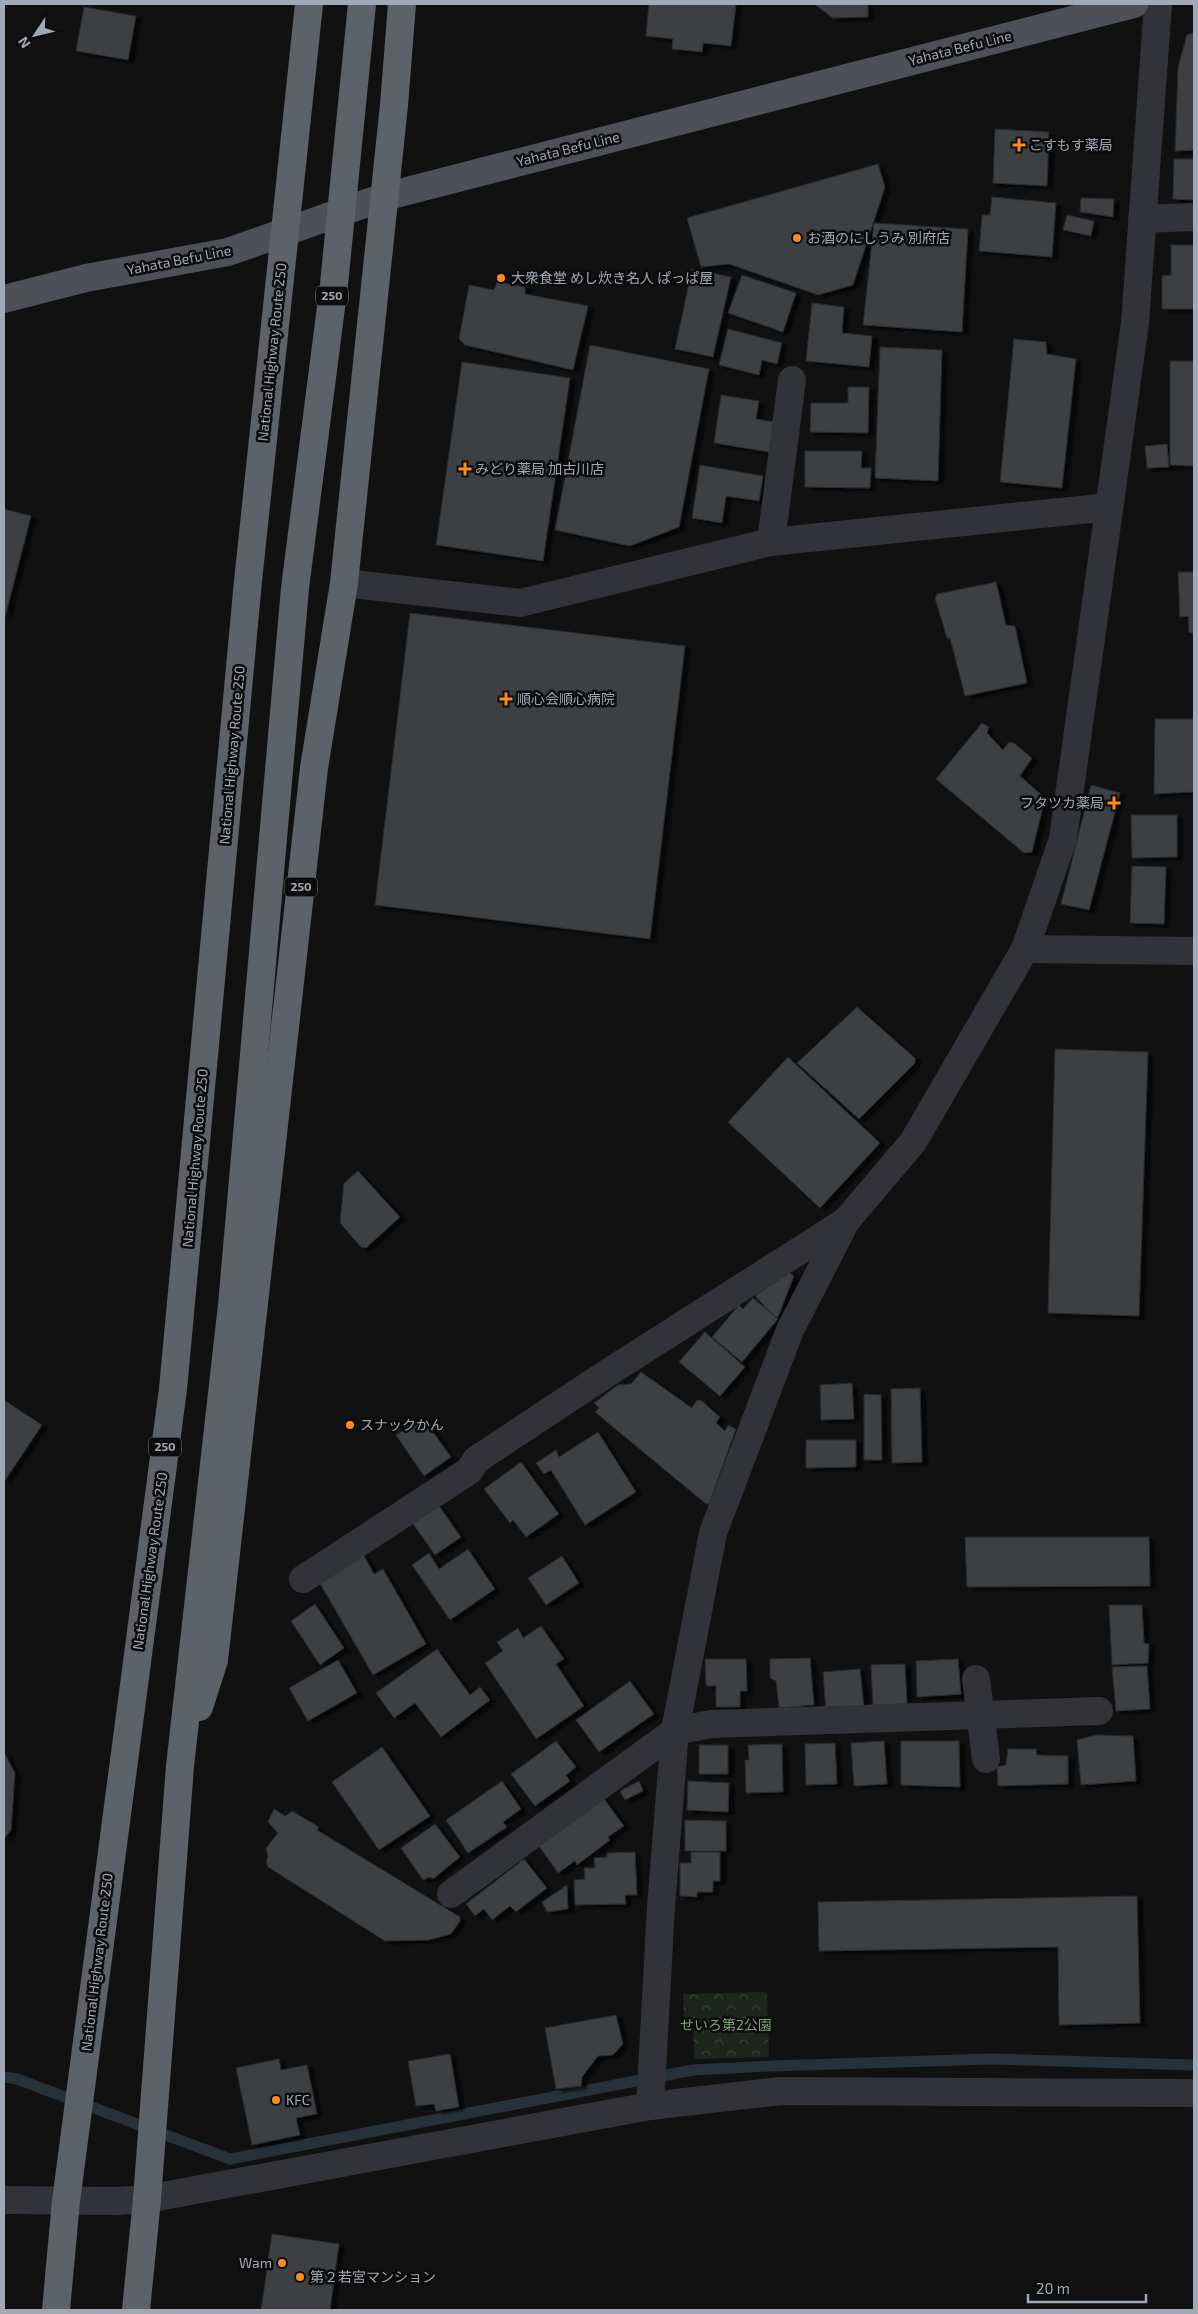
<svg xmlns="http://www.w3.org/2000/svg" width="1198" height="2314" viewBox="0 0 1198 2314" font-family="'Exo 2','Noto Sans JP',sans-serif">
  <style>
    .forest { fill: url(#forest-crowns) }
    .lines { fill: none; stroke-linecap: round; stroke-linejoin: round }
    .stream { stroke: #263237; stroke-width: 11 }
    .building { fill: #3c3f42; stroke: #2a2b2e; filter: url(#shadow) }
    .minor { stroke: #313338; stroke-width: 28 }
    .major { stroke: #4d5157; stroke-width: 28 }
    .highway { stroke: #5d6269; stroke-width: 28 }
    .poi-dot { fill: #ff8b1c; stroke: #0c0c0d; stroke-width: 2 }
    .labels { text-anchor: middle; stroke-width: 5; stroke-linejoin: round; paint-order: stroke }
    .shield { fill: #0c0c0d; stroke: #747b82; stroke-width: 1 }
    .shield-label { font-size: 12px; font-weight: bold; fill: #a1aab4 }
    .street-label { font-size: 14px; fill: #a1aab4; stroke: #0c0c0d }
    .poi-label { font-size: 14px; fill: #a1aab4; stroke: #0c0c0d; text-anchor: start }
    .park-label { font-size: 14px; fill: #7ba176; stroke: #0c0c0d }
  </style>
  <defs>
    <pattern id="forest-crowns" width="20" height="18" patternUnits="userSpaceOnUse" patternTransform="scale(1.25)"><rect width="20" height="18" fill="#1d251d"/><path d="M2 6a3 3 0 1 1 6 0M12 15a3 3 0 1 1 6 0" fill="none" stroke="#3b423b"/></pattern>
    <filter id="shadow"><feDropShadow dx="5.5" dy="3" stdDeviation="1" flood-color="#0009"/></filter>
  </defs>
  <rect width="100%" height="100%" fill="#111112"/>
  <path class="forest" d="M767,1992L769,2057L694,2059L693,2017H684L683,1994Z"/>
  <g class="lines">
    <path class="stream" d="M4,2077L17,2079L230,2159L693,2070L771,2066L991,2059L1194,2065"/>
  </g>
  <g class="building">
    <path d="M649,4H736L731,46L703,43L702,52L672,49L673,39L646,36Z"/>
    <path d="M814,4H868V17L833,18Z"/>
    <path d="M84,7L136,16L128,60L76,51Z"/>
    <path d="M1194,33V150L1175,151L1178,67L1187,35Z"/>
    <path d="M995,129L1049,132L1047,186L993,183Z"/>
    <path d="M1174,159H1194V200L1173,199Z"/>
    <path d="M878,164L885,187L853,285L818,295L729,264L701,267L687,218Z"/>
    <path d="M992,197L1056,203L1052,257L979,251L982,215H990Z"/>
    <path d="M1081,198L1114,199L1113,217L1080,212Z"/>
    <path d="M1067,215L1094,221L1091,236L1063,230Z"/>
    <path d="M874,223L968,229L962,332L863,325Z"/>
    <path d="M1171,245H1194V309H1162V276L1171,275Z"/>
    <path d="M692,269L731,277L713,357L675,349Z"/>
    <path d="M742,275L796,293L783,332L728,313Z"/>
    <path d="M497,282L525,287V294L588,306L573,370L465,345L459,339L469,285L494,290Z"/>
    <path d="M812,303L844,307L842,333L872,336L869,367L806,361Z"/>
    <path d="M728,329L782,343L777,364L762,360L759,375L719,365Z"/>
    <path d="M1014,339L1046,342L1047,354L1076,359L1062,488L1000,482Z"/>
    <path d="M590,345L709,369L679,527L630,546L555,530Z"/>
    <path d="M880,347L942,350L938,481L875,478Z"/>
    <path d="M1170,361H1194V466L1170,465Z"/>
    <path d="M462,362L570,378L543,561L436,545Z"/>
    <path d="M848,387H869L868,433L810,432L811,403H848Z"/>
    <path d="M721,395L759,401L756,419L774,422L769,452L714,443Z"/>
    <path d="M1167,444L1169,467L1147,468L1145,446Z"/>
    <path d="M805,451H862L861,468H871L870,488L805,487Z"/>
    <path d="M700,465L763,476L759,501L726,496L722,523L692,518Z"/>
    <path d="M4,509L31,516L4,621Z"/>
    <path d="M1178,572H1194V633H1189L1188,616L1180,617Z"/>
    <path d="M996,582L1006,625L1015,626L1027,683L965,696L950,638H947L935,598L937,594Z"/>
    <path d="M410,613L685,646L650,939L375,905Z"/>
    <path d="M1155,719H1194V792L1154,794Z"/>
    <path d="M982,723L989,727L987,733L1003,750L1009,742L1014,743L1032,758L1020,776L1045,798L1032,852L1024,853L936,779Z"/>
    <path d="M1091,785L1120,793L1089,910L1061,904Z"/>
    <path d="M1131,815H1177V857L1132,858Z"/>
    <path d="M1132,866L1166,867L1164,924L1130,923Z"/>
    <path d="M857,1007L915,1058V1063L859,1119L797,1063Z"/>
    <path d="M1055,1049L1148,1052L1139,1316L1048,1313Z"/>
    <path d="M788,1057L880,1143L820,1208L728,1122Z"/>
    <path d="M358,1171L400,1217L366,1248L361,1247L340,1223L344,1183Z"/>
    <path d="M789,1272L794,1276L778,1317H775L755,1296Z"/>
    <path d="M753,1298L778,1319L742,1362L712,1337L739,1305L743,1309Z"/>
    <path d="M705,1332L745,1367L720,1396L679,1362Z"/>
    <path d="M641,1372L692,1408L697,1400L702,1401L720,1417L716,1423L725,1431L728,1425L736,1429L709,1504H706L595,1412L599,1408L594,1403L618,1385L631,1384Z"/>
    <path d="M852,1383L854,1419L821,1420L820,1385Z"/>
    <path d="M920,1388L922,1462L892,1463L891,1389Z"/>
    <path d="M864,1394L881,1395L882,1460H864Z"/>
    <path d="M4,1400L42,1425L4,1482Z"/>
    <path d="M423,1418L451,1457L424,1476L396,1435Z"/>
    <path d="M598,1432L636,1492L585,1525L551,1470L544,1474L536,1463L556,1450L559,1457Z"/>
    <path d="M806,1440H856V1467L806,1468Z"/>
    <path d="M521,1462L559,1514L526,1537L513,1520L510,1523L484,1489Z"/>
    <path d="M435,1500L461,1537L435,1555L409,1518Z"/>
    <path d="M965,1537H1149L1150,1586L967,1587Z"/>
    <path d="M468,1549L495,1589L450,1620L412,1565L429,1553L439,1569Z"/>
    <path d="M363,1554L374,1574L383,1569L426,1644L373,1675L318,1580Z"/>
    <path d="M562,1556L579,1583L546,1605L528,1578Z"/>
    <path d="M315,1604L344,1648L320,1665L291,1621Z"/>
    <path d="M1109,1605H1142L1144,1643L1149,1644L1148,1663L1112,1665Z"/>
    <path d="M541,1626L564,1659L556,1664L584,1706L536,1739L485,1663L503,1651L497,1642L518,1628L523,1638Z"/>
    <path d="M437,1649L470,1695L480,1687L490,1700L441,1737L415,1703L394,1718L376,1693Z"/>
    <path d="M810,1658L814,1705L779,1708L776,1681L770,1678V1659Z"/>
    <path d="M705,1659H746L747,1691H740V1707H716V1686H706Z"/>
    <path d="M958,1659L961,1694L917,1697L916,1661Z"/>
    <path d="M338,1660L357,1693L308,1721L289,1688Z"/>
    <path d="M905,1664L907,1704L873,1705L871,1665Z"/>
    <path d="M1147,1666L1150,1709L1116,1711L1112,1667Z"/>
    <path d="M860,1669L864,1709L826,1712L823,1672Z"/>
    <path d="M630,1681L654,1714L599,1752L576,1720Z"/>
    <path d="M1096,1735L1133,1736L1136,1781L1081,1785L1077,1740Z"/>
    <path d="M556,1741L576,1767L566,1775L570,1781L535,1806L511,1774Z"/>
    <path d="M884,1741L887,1784L854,1786L851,1743Z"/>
    <path d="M901,1741H959L960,1787L901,1785Z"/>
    <path d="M835,1743L837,1784L806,1785L805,1744Z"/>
    <path d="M782,1744L783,1792L746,1793L745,1760H749L748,1745Z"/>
    <rect x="699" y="1745" width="29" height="29"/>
    <path d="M382,1747L430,1816L379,1850L332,1782Z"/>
    <path d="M1008,1749H1036L1037,1755L1068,1756V1784L998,1786L997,1767L1006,1765Z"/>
    <path d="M4,1752L15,1773L11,1830L4,1839Z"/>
    <path d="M502,1781L521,1809L503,1822L507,1827L468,1853L446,1820Z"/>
    <path d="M639,1781L643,1791L625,1800L620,1791Z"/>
    <path d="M688,1781L729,1783L728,1812L687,1810Z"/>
    <path d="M602,1796L624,1826L608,1837L610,1840L577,1865L575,1861L558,1873L537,1843Z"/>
    <path d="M274,1809L285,1816L292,1811L319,1827L317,1830L460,1917V1921L451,1934L429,1940L385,1941L268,1867L266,1862L268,1857L266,1848L278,1833L268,1822Z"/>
    <path d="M685,1820L726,1821V1851H685Z"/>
    <path d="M435,1824L460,1857L433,1879L430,1877L423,1880L401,1848Z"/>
    <path d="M635,1852L637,1895H625L626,1904L575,1905L574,1880L585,1879L584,1868H595L594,1858L607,1857V1853Z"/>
    <path d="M691,1852H720V1881H713V1892H697V1897L680,1896V1863H691Z"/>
    <path d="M524,1859L547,1888L516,1912L510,1906L492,1920L484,1909L475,1916L466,1904Z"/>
    <path d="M567,1885L568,1909L547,1912L542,1902Z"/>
    <path d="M1137,1896L1140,2023L1059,2025L1058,1947L819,1951L818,1902Z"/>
    <path d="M616,2015L623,2044L613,2055L598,2056L582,2077L581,2086L556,2089L545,2028Z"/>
    <path d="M450,2054L459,2107L436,2111L434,2104L416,2106L408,2061Z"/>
    <path d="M279,2059L281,2070L307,2065L317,2114L296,2118L300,2135L252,2145L236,2068Z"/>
    <path d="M272,2234L339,2244L330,2310H261Z"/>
  </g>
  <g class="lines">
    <g class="minor">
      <path d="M1142,219L1194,217"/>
      <path d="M771,542L792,380"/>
      <path d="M344,583L520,603L771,542L1109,507"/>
      <path d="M1025,949L1194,951"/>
      <path d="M303,1579L469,1471L476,1460L609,1372L846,1221"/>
      <path d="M976,1679L986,1759"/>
      <path d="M451,1894L675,1731L711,1724L1099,1711"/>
      <path d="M650,2106L661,1907L675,1731L713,1533L790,1330L846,1221L913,1142L1025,949L1063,839L1135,323L1158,4"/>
      <path d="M4,2200L117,2201L147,2199L650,2106L781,2091L1194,2093"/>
    </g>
    <path class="major" d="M4,299L86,278L228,252L384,197L1134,4"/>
    <g class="highway">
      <path d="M199,1707L214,1660L314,768L344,583L394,105L402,4"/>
      <path d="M56,2310L66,2201L173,1389L248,581L309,4"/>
      <path d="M136,2310L147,2199L180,1766L232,1305L295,588L334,284L362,4"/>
    </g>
  </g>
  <g class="poi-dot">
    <path d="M1016.5 137.5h5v5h5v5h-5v5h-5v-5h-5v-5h5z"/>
    <circle cx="797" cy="238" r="5"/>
    <circle cx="501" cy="278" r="5"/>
    <path d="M462.5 461.5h5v5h5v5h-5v5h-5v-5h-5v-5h5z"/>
    <path d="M503.5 691.5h5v5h5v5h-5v5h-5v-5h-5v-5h5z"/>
    <path d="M1111.5 795.5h5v5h5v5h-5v5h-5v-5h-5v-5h5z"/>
    <circle cx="350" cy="1425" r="5"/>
    <circle cx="276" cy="2100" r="5"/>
    <circle cx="282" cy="2263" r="5"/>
    <circle cx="300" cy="2277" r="5"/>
  </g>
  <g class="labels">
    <g class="shield">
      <rect x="316" y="286.5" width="32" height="19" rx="4"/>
      <rect x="285" y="877.5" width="32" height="19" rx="4"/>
      <rect x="149" y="1437.5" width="32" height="19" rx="4"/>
    </g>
    <g class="shield-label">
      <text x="332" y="300">250</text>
      <text x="301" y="891">250</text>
      <text x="165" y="1451">250</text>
    </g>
    <g class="street-label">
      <text transform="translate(960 48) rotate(-14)" y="5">Yahata Befu Line</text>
      <text transform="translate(568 149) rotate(-14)" y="5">Yahata Befu Line</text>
      <text transform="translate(179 260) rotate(-11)" y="5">Yahata Befu Line</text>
      <text transform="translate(272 352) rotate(-84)" y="5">National Highway Route 250</text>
      <text transform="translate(232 755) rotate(-85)" y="5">National Highway Route 250</text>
      <text transform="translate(195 1158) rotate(-85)" y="5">National Highway Route 250</text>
      <text transform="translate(150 1561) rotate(-82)" y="5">National Highway Route 250</text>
      <text transform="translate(97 1962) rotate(-83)" y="5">National Highway Route 250</text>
    </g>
    <g class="poi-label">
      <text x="1029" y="150">こすもす薬局</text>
      <text x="807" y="243">お酒のにしうみ 別府店</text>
      <text x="511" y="283">大衆食堂 めし炊き名人 ぱっぱ屋</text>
      <text x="475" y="474">みどり薬局 加古川店</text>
      <text x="517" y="704">順心会順心病院</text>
      <text x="1104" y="808" text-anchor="end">フタツカ薬局</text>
      <text x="360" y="1430">スナックかん</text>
      <text x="286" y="2105">KFC</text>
      <text x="272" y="2268" text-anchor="end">Wam</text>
      <text x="310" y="2282">第２若宮マンション</text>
    </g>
    <g class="park-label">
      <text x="726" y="2030">せいろ第2公園</text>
    </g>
  </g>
  <rect width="1198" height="2314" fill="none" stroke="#a1aab4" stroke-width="10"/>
  <g transform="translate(35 35) rotate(235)" stroke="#0c0c0d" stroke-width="4" paint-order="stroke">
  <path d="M0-4L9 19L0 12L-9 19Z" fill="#a1aab4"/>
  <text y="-8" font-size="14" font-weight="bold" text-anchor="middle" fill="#a1aab4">N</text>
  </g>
  <path d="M1028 2294v8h118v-8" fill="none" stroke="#a1aab4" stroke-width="2.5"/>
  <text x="1036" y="2294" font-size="15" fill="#a1aab4" stroke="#0c0c0d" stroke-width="4" paint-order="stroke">20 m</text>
</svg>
